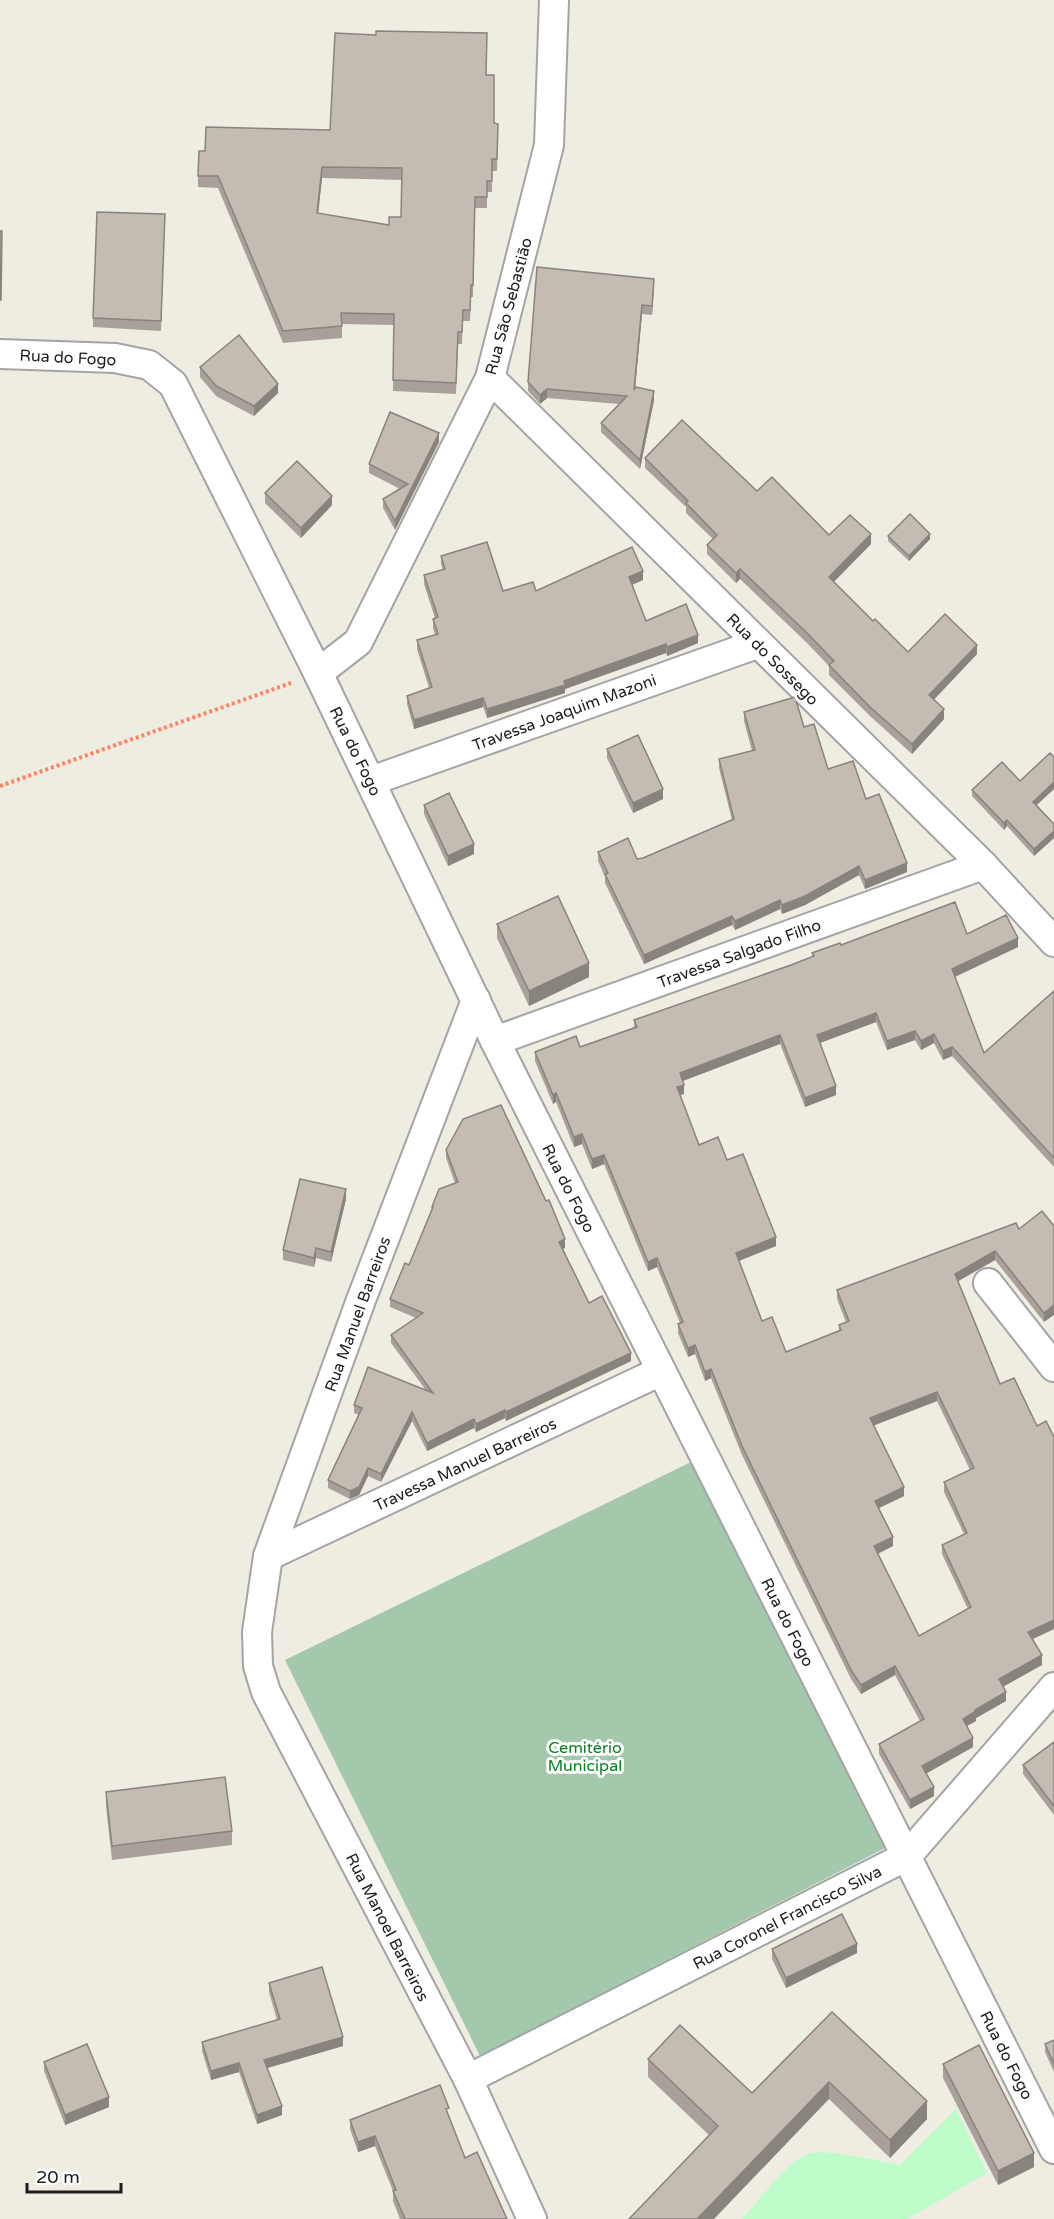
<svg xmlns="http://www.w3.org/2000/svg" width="1054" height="2219" viewBox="0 0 1054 2219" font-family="'Varela Round',sans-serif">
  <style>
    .cemetery { fill: #a3c8ac }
    .park { fill: #bdfbc8 }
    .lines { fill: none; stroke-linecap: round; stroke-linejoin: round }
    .minor-casing { stroke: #a4a4a4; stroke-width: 32 }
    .path { stroke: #ff8363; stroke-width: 4; stroke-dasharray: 3 3; stroke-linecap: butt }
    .minor { stroke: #fff; stroke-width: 28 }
    .wall { fill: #a9a199; fill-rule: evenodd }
    .shaded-wall { fill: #89837d }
    .building { fill: #c4bbb2; stroke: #89837d; stroke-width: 1.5; fill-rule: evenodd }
    .labels { text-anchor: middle; stroke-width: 6; stroke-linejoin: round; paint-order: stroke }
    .street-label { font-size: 16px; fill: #1d1d1d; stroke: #fff }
    .park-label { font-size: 16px; fill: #077f1e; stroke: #fff }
  </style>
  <rect width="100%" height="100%" fill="#efece2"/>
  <path class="cemetery" d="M691,1462L889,1846L480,2056L285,1660Z"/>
  <path class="park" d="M956,2109L987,2173L907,2219H742C757,2203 788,2161 808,2154C828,2148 878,2161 900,2165Z"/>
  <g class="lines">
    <defs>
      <g id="minor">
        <path d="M0,354L115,358L149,365L173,384L318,673L495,1041L1054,2149"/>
        <path d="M490,378L983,865L1054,942"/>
        <path d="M318,673L358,642L490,378L549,145L554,0"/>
        <path d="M371,781L757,644"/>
        <path d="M476,1000L361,1300L268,1556L257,1632L258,1666L266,1692L468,2079L532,2219"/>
        <path d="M495,1041L983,865"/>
        <path d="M988,1283L1054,1367"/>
        <path d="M268,1556L661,1371"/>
        <path d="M468,2079L907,1856L1054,1687"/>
      </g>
    </defs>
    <use href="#minor" class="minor-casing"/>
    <path class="path" d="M0,786L291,683"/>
    <use href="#minor" class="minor"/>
  </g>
  <g class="wall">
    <path d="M486,75L494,123L498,124L497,171H492V192H487V208H475L473,297H471L470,321H463L462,344H458L456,394L393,391L394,325L342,324V338L283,343L218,188L198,187V176L205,151L330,130ZM322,178L402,180L401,217L389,225L318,213Z"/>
    <path d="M165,214L161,331L93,327V318Z"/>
    <path d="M654,288L652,315L642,314L635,389L654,400L640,469L601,432V423L619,404L547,398L540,404L528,391V382Z"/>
    <path d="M200,367L278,393L254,416L216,396L200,377Z"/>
    <path d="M439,442L395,530L383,508V499L400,489L369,473V464Z"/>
    <path d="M645,458L757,491L829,535L871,544L833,582L873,621L908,652L977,654L933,700L944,719L912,754L870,716L829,675V666L806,642L740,579L736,583L707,554V545L713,539L686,513V507L645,468Z"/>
    <path d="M265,493L332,505L301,538L265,503Z"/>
    <path d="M888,536L930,539L909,561L888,541Z"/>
    <path d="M441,556L503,591H536L643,580L632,585L646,621L698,643L667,656L666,653L565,689V693L487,718L483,707L414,729L407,704V696L429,688L417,649V640L435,635L433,628V619L435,618L424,584V575L443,570L441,564Z"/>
    <path d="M744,712L804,727L828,769L866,799L907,872L865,889L859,875L805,905L782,914L780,909L735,930L732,925L644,964L605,883V877L598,861V852L637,859L643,858L732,820L719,768V759L752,751L744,721Z"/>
    <path d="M607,749L663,799L633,813L607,758Z"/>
    <path d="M1054,757V789L1037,805L1054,824V838L1034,856L1007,826L1004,830L972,796V790L1020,781Z"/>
    <path d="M424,805L474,854L448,866L424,814Z"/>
    <path d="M497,924L589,977L529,1006L497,938Z"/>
    <path d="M967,934L1018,947L955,977L984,1053L1054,991V1167L952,1056L943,1060L934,1043L921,1050L915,1040L887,1050L876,1022L820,1043L836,1095L805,1107L780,1044L683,1081L684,1094L680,1095L699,1145L727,1160L776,1246L739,1261L762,1321L786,1352L839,1331V1325L846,1322L837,1299V1290L1019,1229L1054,1226L1044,1322L995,1260L958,1281L1000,1384L1037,1426L1054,1437V1629L1033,1639L1042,1665L1003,1686L1006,1701L976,1718V1721L967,1726L973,1747L926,1773L934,1796L910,1809L879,1754V1744L920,1721L895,1675L861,1694L851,1679L742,1455L711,1378L705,1381L695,1354L688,1357L678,1333V1324L680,1323L657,1267L648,1271L604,1164L592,1169L582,1144L574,1147L556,1102L553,1104L535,1061V1052L580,1047L634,1027V1020L791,965L812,957V953L841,945ZM937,1401L970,1470L944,1482V1492L964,1534L942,1545V1554L968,1609L919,1636L878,1554L893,1546L879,1508L904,1496L874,1425Z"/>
    <path d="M446,1150L565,1248L563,1249L589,1303L631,1361L506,1421L505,1418L476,1432L474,1428L427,1451L412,1421L381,1482L368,1476L359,1495L350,1499L328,1488V1480L359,1415L354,1413V1405L425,1389L391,1343V1335L416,1318L390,1307V1299L409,1265L432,1211V1207L455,1183L446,1158Z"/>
    <path d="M346,1199L331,1262L316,1258L314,1267L283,1260V1250Z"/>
    <path d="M1054,1742V1815L1023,1774V1765Z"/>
    <path d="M106,1792L232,1831V1845L112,1860L106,1806Z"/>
    <path d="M772,1949L857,1953L786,1988L772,1959Z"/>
    <path d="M269,1983L343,2046L267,2068L282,2115L257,2124L239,2072L211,2080L202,2051V2042L277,2020L269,1992Z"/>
    <path d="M832,2012L927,2119L890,2158L829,2099L709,2135L648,2077V2059L752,2093Z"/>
    <path d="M1054,2040V2072L1045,2052V2044Z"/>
    <path d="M44,2062L109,2107L65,2125L44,2071Z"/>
    <path d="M943,2064L1034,2167L998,2185L943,2078Z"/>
    <path d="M449,2117L465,2158L507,2219H400L393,2201V2191L375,2146L358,2152L350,2129V2120Z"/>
  </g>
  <g class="shaded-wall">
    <path d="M322,167V178L317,225V213Z"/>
    <path d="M654,279V288L652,315V306Z"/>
    <path d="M642,305V314L634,399V390Z"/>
    <path d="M278,384V393L254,416V406Z"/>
    <path d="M547,389V398L540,404V395Z"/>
    <path d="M654,391V400L640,469V460Z"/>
    <path d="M439,433V442L395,530V521Z"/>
    <path d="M332,496V505L301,538V528Z"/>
    <path d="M871,534V544L829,587V577Z"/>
    <path d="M930,534V539L909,561V556Z"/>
    <path d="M740,569V579L736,583V573Z"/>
    <path d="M643,571V580L629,586V577Z"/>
    <path d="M698,635V643L667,656V647Z"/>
    <path d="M666,644V653L565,689V693L487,718V709Z"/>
    <path d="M977,645V654L929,705V695Z"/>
    <path d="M483,698V707L414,729V720Z"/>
    <path d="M944,709V719L912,754V744Z"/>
    <path d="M1054,782V789L1033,808V802Z"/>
    <path d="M663,789V799L633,813V803Z"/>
    <path d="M1007,820V826L1004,830V823Z"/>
    <path d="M1054,831V838L1034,856V849Z"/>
    <path d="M474,844V854L448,866V856Z"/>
    <path d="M907,863V872L865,889V880Z"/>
    <path d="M859,866V875L805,905L782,914V905Z"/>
    <path d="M780,900V909L735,930V921Z"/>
    <path d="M732,916V925L644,964V955Z"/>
    <path d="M1018,938V947L952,978V969Z"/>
    <path d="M589,963V977L529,1006V991Z"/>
    <path d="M876,1013V1022L817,1044V1035Z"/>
    <path d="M915,1031V1040L887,1050V1041Z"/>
    <path d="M934,1034V1043L921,1050V1041Z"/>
    <path d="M780,1035V1044L680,1082V1073Z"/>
    <path d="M952,1047V1056L943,1060V1051Z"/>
    <path d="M684,1085V1094L677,1096V1087Z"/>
    <path d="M836,1086V1095L805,1107V1098Z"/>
    <path d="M556,1093V1102L553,1104V1095Z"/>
    <path d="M582,1134V1144L574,1147V1137Z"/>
    <path d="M604,1155V1164L592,1169V1159Z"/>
    <path d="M346,1189V1199L331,1262V1252Z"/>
    <path d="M776,1237V1246L736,1262V1253Z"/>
    <path d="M565,1239V1248L559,1250V1242Z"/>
    <path d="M316,1248V1258L314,1267V1258Z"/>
    <path d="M995,1251V1260L955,1283V1274Z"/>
    <path d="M657,1258V1267L648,1271V1262Z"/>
    <path d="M1054,1305V1315L1044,1322V1313Z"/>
    <path d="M695,1345V1354L688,1357V1348Z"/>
    <path d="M631,1353V1361L506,1421V1412Z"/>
    <path d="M711,1369V1378L705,1381V1372Z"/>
    <path d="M937,1392V1401L870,1427V1418Z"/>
    <path d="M505,1410V1418L476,1432V1424Z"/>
    <path d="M412,1412V1421L381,1482V1474Z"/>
    <path d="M474,1419V1428L427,1451V1443Z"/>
    <path d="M368,1468V1476L359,1495L350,1499V1491Z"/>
    <path d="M904,1487V1496L875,1510V1501Z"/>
    <path d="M893,1537V1546L874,1555V1546Z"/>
    <path d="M1054,1620V1629L1028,1641V1632Z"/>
    <path d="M1042,1655V1665L999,1689V1679Z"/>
    <path d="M895,1666V1675L861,1694V1685Z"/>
    <path d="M1006,1692V1701L976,1718V1721L963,1728V1719L975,1710Z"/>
    <path d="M973,1738V1747L922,1776V1766Z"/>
    <path d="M934,1787V1796L910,1809V1800Z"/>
    <path d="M857,1944V1953L786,1988V1978Z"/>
    <path d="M343,2037V2046L264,2069V2060Z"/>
    <path d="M239,2063V2072L211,2080V2071Z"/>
    <path d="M829,2082V2099L714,2219H697Z"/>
    <path d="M109,2097V2107L65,2125V2115Z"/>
    <path d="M927,2101V2119L890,2158V2140Z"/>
    <path d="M282,2106V2115L257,2124V2115Z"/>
    <path d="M375,2136V2146L358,2152V2142Z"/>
    <path d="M1034,2153V2167L998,2185V2171Z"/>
  </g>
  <g class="building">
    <path d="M376,31L487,33L486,75H494V123L498,124L497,159H492V181H487V197H475L473,285H471L470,310H463L462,332H458L456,383L393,380L394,314L341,313L342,326L283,331L218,176H198L199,151H205L206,127L330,130L335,33L376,35ZM322,167L402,168L401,217H389V225L317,213Z"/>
    <path d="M97,212L165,214L161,321L93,318Z"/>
    <path d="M0,231H2L1,300H0Z"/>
    <path d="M537,267L654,279L652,306L642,305L634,390L636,387L654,391L640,460L601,423L627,396L547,389L540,395L528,382Z"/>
    <path d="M239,335L278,384L254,406L216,386L200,367Z"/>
    <path d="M390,412L439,433L395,521L383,499L408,484L369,464Z"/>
    <path d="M682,420L757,491L772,477L829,535L850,515L871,534L829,577L873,621L875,619L908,652L945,614L977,645L929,695L944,709L912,744L870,707L829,665L834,661L806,632L740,569L736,573L707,545L717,535L686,503L688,501L645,458Z"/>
    <path d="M297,461L332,496L301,528L265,493Z"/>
    <path d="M910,514L930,534L909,556L888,536Z"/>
    <path d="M487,542L503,591L533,582L536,591L632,547L643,571L629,577L646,621L686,604L698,635L667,647L666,644L564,681L565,685L487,709L483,698L414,720L407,696L432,687L417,640L438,634L433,619L438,617L424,575L445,569L441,556Z"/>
    <path d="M795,697L804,727L814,724L828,769L853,761L866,799L879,794L907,863L865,880L859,866L805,896L782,905L780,900L735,921L732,916L644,955L605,874L608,873L598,852L628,838L637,859L643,858L734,819L719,759L755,750L744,712Z"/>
    <path d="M638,735L663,789L633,803L607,749Z"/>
    <path d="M1050,753L1054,757V782L1033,802L1054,824V831L1034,849L1007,820L1004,823L972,790L1002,762L1020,781Z"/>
    <path d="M449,793L474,844L448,856L424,805Z"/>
    <path d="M558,896L589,963L529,991L497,924Z"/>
    <path d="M955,902L967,934L1006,915L1018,938L952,969L984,1053L1054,991V1158L952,1047L943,1051L934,1034L921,1041L915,1031L887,1041L876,1013L817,1035L836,1086L805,1098L780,1035L680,1073L684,1085L677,1087L699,1145L718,1137L727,1160L743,1154L776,1237L736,1253L762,1321L772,1317L786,1352L841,1330L839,1325L849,1321L837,1290L1016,1223L1019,1229L1042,1211L1054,1226V1305L1044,1313L995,1251L955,1274L1000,1384L1014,1378L1037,1426L1046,1421L1054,1437V1620L1028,1632L1042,1655L999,1679L1006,1692L975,1710L976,1711L963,1719L973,1738L922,1766L934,1787L910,1800L879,1744L924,1719L895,1666L861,1685L851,1670L742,1446L711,1369L705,1372L695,1345L688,1348L678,1324L683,1322L657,1258L648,1262L604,1155L592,1159L582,1134L574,1137L556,1093L553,1095L535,1052L576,1036L580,1047L637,1027L634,1020L791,965L814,956L812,953L840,943L841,945ZM937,1392L974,1468L944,1482L967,1533L942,1545L971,1607L919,1636L874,1546L893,1537L875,1501L904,1487L870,1418Z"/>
    <path d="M501,1105L546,1201L549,1200L565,1239L559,1242L589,1303L602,1296L631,1353L506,1412L505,1410L476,1424L474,1419L427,1443L412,1412L381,1474L368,1468L359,1487L350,1491L328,1480L362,1408L354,1405L368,1367L433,1393L391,1335L423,1313L390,1299L405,1263L409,1265L433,1207H432L439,1189L458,1182L446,1150L463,1119Z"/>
    <path d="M300,1179L346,1189L331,1252L316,1248L314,1258L283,1250Z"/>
    <path d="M1054,1742V1806L1023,1765Z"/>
    <path d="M225,1777L232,1831L112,1846L106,1792Z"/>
    <path d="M842,1914L857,1944L786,1978L772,1949Z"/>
    <path d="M322,1967L343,2037L264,2060L282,2106L257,2115L239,2063L211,2071L202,2042L280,2019L269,1983Z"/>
    <path d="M832,2012L927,2101L890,2140L829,2082L697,2219H629L718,2126L648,2059L680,2025L752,2093Z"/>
    <path d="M1054,2040V2064L1045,2044Z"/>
    <path d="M87,2044L109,2097L65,2115L44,2062Z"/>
    <path d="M979,2045L1034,2153L998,2171L943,2064Z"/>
    <path d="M440,2085L449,2108L446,2109L465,2158L477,2152L507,2219H405L393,2191L396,2190L375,2136L358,2142L350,2120Z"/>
  </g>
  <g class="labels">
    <g class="street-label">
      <text transform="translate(508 306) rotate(-75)" y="6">Rua São Sebastião</text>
      <text transform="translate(68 357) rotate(3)" y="6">Rua do Fogo</text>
      <text transform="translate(773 659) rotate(45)" y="6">Rua do Sossego</text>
      <text transform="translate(564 712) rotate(-20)" y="6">Travessa Joaquim Mazoni</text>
      <text transform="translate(356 751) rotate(64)" y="6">Rua do Fogo</text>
      <text transform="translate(739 953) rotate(-20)" y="6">Travessa Salgado Filho</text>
      <text transform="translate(569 1188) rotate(63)" y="6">Rua do Fogo</text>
      <text transform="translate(357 1314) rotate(-70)" y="6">Rua Manuel Barreiros</text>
      <text transform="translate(465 1464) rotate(-25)" y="6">Travessa Manuel Barreiros</text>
      <text transform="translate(788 1622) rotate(63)" y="6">Rua do Fogo</text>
      <text transform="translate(787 1917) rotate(-27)" y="6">Rua Coronel Francisco Silva</text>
      <text transform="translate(388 1927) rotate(63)" y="6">Rua Manoel Barreiros</text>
      <text transform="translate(1007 2055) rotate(63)" y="6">Rua do Fogo</text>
    </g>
    <g class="park-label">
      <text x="585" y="1753">Cemitério<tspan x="585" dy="18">Municipal</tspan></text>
    </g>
  </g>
  <path d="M27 2183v9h94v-9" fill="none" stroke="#1d1d1d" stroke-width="3"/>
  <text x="36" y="2183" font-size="18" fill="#1d1d1d" stroke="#ffffff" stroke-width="4.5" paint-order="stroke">20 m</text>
</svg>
